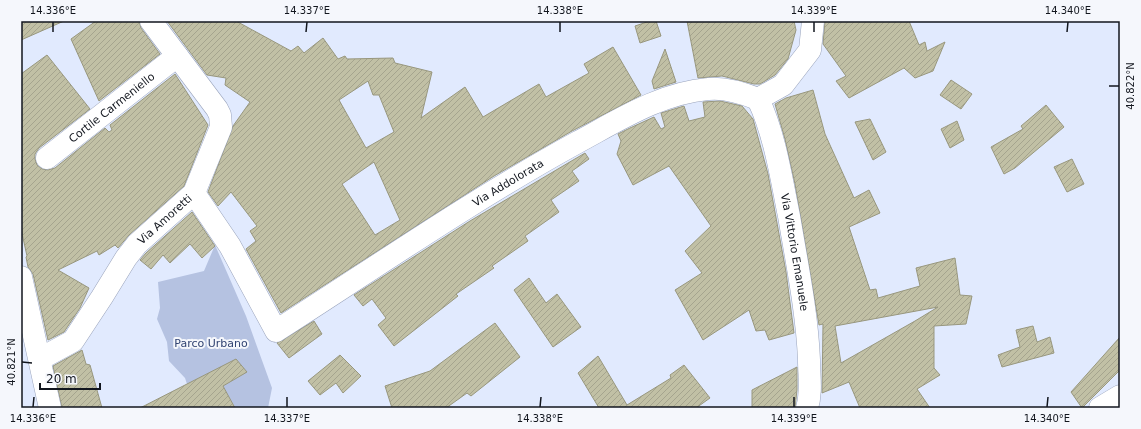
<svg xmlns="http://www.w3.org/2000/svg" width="1141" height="429" viewBox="0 0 1141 429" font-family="'DejaVu Sans',sans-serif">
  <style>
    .park { fill: #b5c2e1 }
    .building { fill: url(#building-hatch); stroke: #98977e; fill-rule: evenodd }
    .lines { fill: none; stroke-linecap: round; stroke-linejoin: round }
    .minor-casing { stroke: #99a3bb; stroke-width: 23 }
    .minor { stroke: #fff; stroke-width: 22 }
    .ticks { fill: none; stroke: #12161e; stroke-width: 1.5 }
    .labels { text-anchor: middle; stroke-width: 4; stroke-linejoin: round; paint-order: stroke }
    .street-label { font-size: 11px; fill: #12161e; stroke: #f5f7fc }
    .park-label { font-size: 11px; fill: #314372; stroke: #f5f7fc }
    .neatline { fill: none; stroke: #12161e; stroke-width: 1.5 }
    .ticks-label { font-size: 10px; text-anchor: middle; fill: #12161e }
  </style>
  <defs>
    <pattern id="building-hatch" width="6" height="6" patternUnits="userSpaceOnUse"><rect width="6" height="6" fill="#c1c0a5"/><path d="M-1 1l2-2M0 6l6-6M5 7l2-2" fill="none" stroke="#a5a48e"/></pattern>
  </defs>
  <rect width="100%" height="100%" fill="#e1eafe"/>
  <path class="park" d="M215,245L246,316L272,388L268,408H195L185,378L169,361L167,342L157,319L160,308L158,282L204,271Z"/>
  <g class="building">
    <path d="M21,21H64L21,40Z"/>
    <path d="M96,21H139L141,28L160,54L99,101L71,39Z"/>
    <path d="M167,21H236L291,51L298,46L304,53L323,38L338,59L345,56L347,59L393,58L395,63L432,72L421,118L465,87L483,117L539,84L546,97L589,73L584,64L613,47L641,95L572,131L494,176L281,313L246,249L256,241L250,231L257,226L231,192L218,206L208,192L233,126L250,102L225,85L226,78L207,75ZM368,81L373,95H379L394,132L366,148L339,100ZM374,162L400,220L375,235L342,184Z"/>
    <path d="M650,21H656L661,36L640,43L635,26Z"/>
    <path d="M687,21H794L796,30L788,59L775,75L760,84H754L722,76L698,78Z"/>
    <path d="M825,21H909L919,45L925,42L927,51L945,42L933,71L915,78L904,68L849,98L836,81L846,76L823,44Z"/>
    <path d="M665,49L676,82L654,89L652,81Z"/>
    <path d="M47,55L90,109L39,148L35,154V159L37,165L42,169L48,170L55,168L105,128L109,132L112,130L110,125L175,74L208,125L184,186L129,235L118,248L115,245L99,255L97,251L58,270L89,288L80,308L64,332L48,340L33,274L28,267L26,257L27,256L21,229V74Z"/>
    <path d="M951,80L972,94L961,109L940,95Z"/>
    <path d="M813,90L825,134L854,198L869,190L880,213L849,227L870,290L876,289L878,298L920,286L916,268L955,258L960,295L972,296L966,324L934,326V368L940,375L917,389L930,408H860L849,382L822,393L823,324L819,325L795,184L785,139L775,104L786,98ZM938,307L915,321L841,363L835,326Z"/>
    <path d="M720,101L742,106L753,119L768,174L786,272L794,333L769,340L765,330L756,331L749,310L703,340L675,290L702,273L685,251L711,226L669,166L633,185L617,154L621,141L618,134L630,128L654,117L661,129L665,127L661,113L684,106L689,121L705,117L703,102Z"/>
    <path d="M1046,105L1064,127L1015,168L1004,174L991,147L1023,129L1021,126Z"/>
    <path d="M870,119L886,152L873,160L855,122Z"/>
    <path d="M957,121L964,140L950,148L941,129Z"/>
    <path d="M585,153L589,159L572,171L579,181L551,200L559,212L525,236L528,241L492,266L494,268L456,294L458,296L394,346L378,325L386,318L372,299L363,306L354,295L470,221Z"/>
    <path d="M1072,159L1084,184L1067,192L1054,167Z"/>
    <path d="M192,212L215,246L202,258L190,244L170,263L163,255L151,269L140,260L146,253Z"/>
    <path d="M529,278L546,303L557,294L581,327L553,347L514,290Z"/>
    <path d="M314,321L322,334L289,358L277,343Z"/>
    <path d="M495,323L520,357L471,396L467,393L446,408H392L385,386L430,371Z"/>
    <path d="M1033,326L1037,342L1050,337L1054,353L1002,367L998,355L1020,347L1016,330Z"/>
    <path d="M1120,337V370L1082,408L1071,392Z"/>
    <path d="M82,350L86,364L90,365L102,408H62L53,366Z"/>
    <path d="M340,355L361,376L343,393L336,383L320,395L308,381Z"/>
    <path d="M598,356L627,405L671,378L670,375L684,365L710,398L696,408H599L578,373Z"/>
    <path d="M236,359L247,372L223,386L235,408H140Z"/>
    <path d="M797,367V390L795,408H752V390Z"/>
  </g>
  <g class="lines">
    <defs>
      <g id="minor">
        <path id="s1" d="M758,99C775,135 781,177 789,216C797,264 807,312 809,360C809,376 812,392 807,408"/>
        <path d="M758,99L783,85L810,50L813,21"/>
        <path id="s2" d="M47,158L177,56"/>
        <path id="s3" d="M194,193L230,246L276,331C376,267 474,199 578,142C619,120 661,93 708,89C725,87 743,93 758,99"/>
        <path d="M21,277L50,408"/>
        <path id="s4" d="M40,359L73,341L102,297L126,258L137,244L194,193L221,127L220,115L217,109L151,21"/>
        <path d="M1100,408L1120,396"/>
      </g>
    </defs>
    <use href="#minor" class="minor-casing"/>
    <use href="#minor" class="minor"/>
  </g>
  <path class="ticks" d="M53,32V22M306,32L307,22M560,32V22M814,32V22M1067,32L1068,22M1109,86H1119M22,362L32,363M33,407L34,397M287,407V397M540,407L541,397M794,407V397M1047,407L1048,397"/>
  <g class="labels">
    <g class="street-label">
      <text dy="4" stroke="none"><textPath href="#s2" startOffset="82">Cortile Carmeniello</textPath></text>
      <text dy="4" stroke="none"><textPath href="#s3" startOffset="436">Via Addolorata</textPath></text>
      <text dy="4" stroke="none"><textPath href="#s4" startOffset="191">Via Amoretti</textPath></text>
      <text dy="4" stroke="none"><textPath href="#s1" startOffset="158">Via Vittorio Emanuele</textPath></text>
    </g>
    <g class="park-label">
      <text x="211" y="347">Parco Urbano</text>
    </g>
  </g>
  <rect width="1141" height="429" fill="none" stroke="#f5f7fc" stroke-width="44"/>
  <path d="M40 383v6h60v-6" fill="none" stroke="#12161e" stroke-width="2"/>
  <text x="46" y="383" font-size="12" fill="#12161e" stroke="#f5f7fc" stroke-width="3" paint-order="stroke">20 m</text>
  <rect x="22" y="22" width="1097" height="385" class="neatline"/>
  <g class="ticks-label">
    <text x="53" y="14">14.336°E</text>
    <text x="307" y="14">14.337°E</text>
    <text x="560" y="14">14.338°E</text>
    <text x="814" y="14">14.339°E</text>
    <text x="1068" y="14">14.340°E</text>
    <text transform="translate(1130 86) rotate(-90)" y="4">40.822°N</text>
    <text transform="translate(11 362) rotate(-90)" y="4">40.821°N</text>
    <text x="33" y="422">14.336°E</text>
    <text x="287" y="422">14.337°E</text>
    <text x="540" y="422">14.338°E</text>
    <text x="794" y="422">14.339°E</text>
    <text x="1047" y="422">14.340°E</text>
  </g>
</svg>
